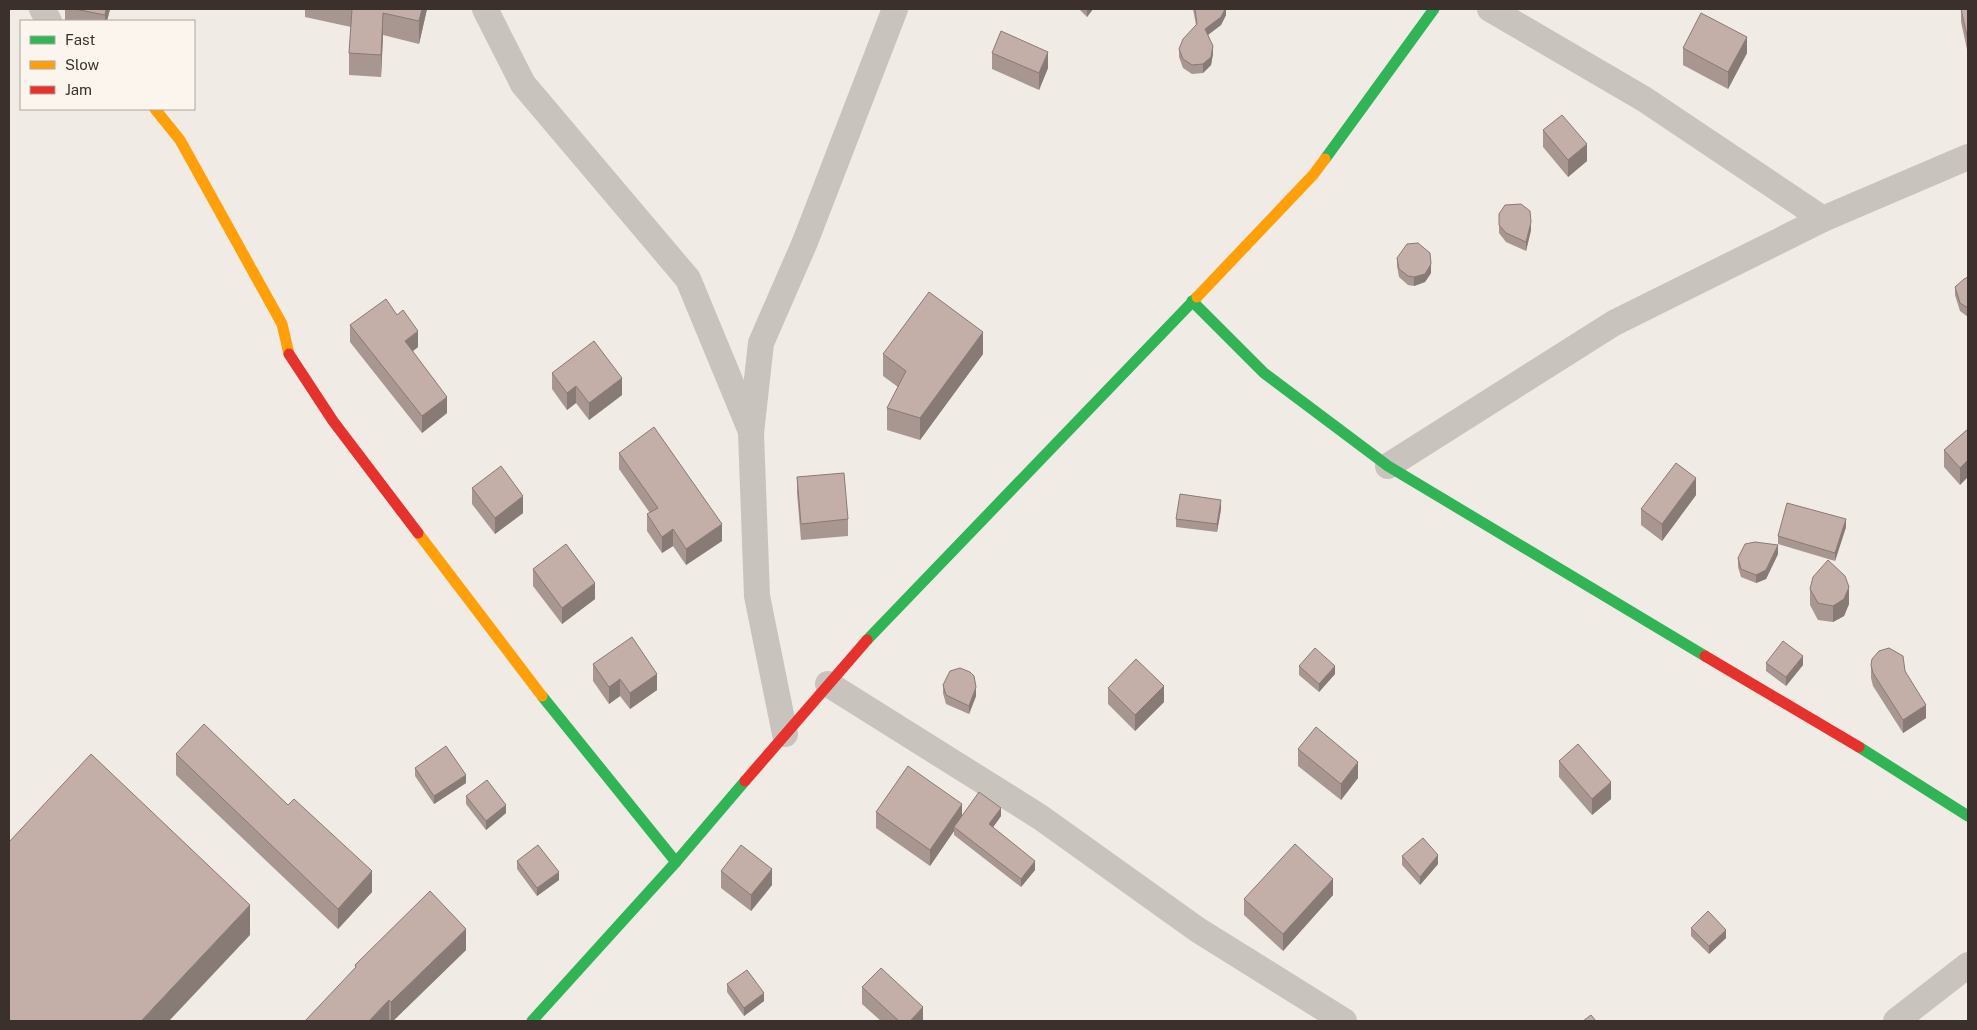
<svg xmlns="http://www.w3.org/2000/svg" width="1977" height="1030" viewBox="0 0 1977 1030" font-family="'Public Sans',sans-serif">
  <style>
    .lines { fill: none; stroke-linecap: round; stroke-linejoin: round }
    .street { stroke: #c9c3be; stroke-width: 26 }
    .fast { stroke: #30b455; stroke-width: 11 }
    .slow { stroke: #ff9f0a; stroke-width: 11 }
    .jam { stroke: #e5322d; stroke-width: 11 }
    .wall { fill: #a89690 }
    .shaded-wall { fill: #887a75 }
    .building { fill: #c3afa7; stroke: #887a75 }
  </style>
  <rect width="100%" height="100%" fill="#f0ebe5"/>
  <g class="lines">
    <g class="street">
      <path d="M42,9L49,21"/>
      <path d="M485,9L523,84L688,279L750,429"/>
      <path d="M1490,9L1644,99L1823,219"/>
      <path d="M1388,466L1614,323L1823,219L1968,157"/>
      <path d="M828,684L1040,817L1198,930L1344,1021"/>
      <path d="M785,734L757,596L751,433L761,343L805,242L895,9"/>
      <path d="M1896,1021L1968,965"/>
    </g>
    <g class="fast">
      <path d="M1325,159L1434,9"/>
      <path d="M1192,301L1264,373L1388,466L1705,656"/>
      <path d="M867,640L1197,297"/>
      <path d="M542,696L676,862"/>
      <path d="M1859,747L1968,816"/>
      <path d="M532,1021L676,862L745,781"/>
    </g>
    <g class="slow">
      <path d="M155,109L180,140L282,324L289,354"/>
      <path d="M1197,297L1313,175L1325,159"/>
      <path d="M418,533L542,696"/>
    </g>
    <g class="jam">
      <path d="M289,354L333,421L418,533"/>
      <path d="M1705,656L1859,747"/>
      <path d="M745,781L867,640"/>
    </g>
  </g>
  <g class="wall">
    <path d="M65,9H110L107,21H65Z"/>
    <path d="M305,9H427L419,44L383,35L381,77L349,75V53L351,27L305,17Z"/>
    <path d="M1079,9H1093L1087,17Z"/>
    <path d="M1193,9H1226V15L1221,25L1208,35L1213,54L1211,65L1203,73L1192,74L1183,68L1179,57V49L1196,25Z"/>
    <path d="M1961,9H1968V54L1961,22Z"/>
    <path d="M1683,48L1747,53L1728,89L1683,65Z"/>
    <path d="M992,53L1048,68L1039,90L992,69Z"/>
    <path d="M1543,130L1587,161L1568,177L1543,147Z"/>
    <path d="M1499,214L1531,230L1526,251L1506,242L1499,233Z"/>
    <path d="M1397,258L1431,273L1425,282L1414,286L1408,285L1399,277L1397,266Z"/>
    <path d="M1968,277V317L1960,311L1955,295V287Z"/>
    <path d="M350,325L418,347L413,351L447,413L422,433L350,342Z"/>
    <path d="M883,354H983L920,440L887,430V408L898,387L883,376Z"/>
    <path d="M552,373L622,395L589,420L576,403L567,410L552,389Z"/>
    <path d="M1968,429L1960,485L1944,467V450Z"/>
    <path d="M619,453L722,541L686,565L673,546L662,553L647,531V514L650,513L619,469Z"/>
    <path d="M797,477L848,519V536L801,540L797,493Z"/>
    <path d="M472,488L523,513L495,534L472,504Z"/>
    <path d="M1696,495L1662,541L1641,525V509Z"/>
    <path d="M1221,509L1217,532L1176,527V519Z"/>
    <path d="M1846,527L1835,561L1778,544V536Z"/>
    <path d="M1778,554L1766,579L1756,583L1741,577L1738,567V558Z"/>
    <path d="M533,569L595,599L562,624L533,586Z"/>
    <path d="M1810,589L1849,604L1844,616L1833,622L1818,620L1810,605Z"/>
    <path d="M1766,663L1803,665L1786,686L1766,671Z"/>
    <path d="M593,664L657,690L630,709L620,696L609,704L593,681Z"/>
    <path d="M1871,665L1905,671L1926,718L1903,733L1873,686L1871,678Z"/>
    <path d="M1299,666L1335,674L1319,692L1299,675Z"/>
    <path d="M943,685L976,696L969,714L946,704L943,693Z"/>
    <path d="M1108,688L1164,702L1135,731L1108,704Z"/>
    <path d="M1298,749L1358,778L1341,800L1298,766Z"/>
    <path d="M176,754L372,892L338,929L176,775Z"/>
    <path d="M1559,761L1611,799L1592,815L1559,777Z"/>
    <path d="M415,768L466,783L434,804L415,776Z"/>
    <path d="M466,796L506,813L486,830L466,804Z"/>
    <path d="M876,812L962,816H1001L993,827L1035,870L1021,887L954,835V831L930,866L876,828Z"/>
    <path d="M1402,856L1438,864L1420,885L1402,865Z"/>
    <path d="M517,861L559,880L537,896L517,869Z"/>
    <path d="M721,871L772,885L751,911L721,888Z"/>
    <path d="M1333,895L1283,951L1244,915V899Z"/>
    <path d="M1691,928L1726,938L1709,954L1691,936Z"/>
    <path d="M466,950L393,1021H305L355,969V965Z"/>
    <path d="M727,984L764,1001L744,1016L727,992Z"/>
    <path d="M862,987L923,1021H881L862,1004Z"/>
  </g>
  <g class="shaded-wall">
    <path d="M106,9H110L107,21H105V15Z"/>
    <path d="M422,9H427L419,44V21Z"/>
    <path d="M1087,9H1093L1087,17Z"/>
    <path d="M1225,9H1226V15L1221,25L1205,37V29Z"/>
    <path d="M383,13V35L381,77V55Z"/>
    <path d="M1747,37V53L1728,89V72Z"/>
    <path d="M1213,46V54L1211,65L1203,73V64Z"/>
    <path d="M1048,52V68L1039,90V73Z"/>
    <path d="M1587,144V161L1568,177V160Z"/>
    <path d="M1531,222V230L1526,251V242Z"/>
    <path d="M1431,264V273L1425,282L1414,286V277Z"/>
    <path d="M418,331V347L405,357V341Z"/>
    <path d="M983,332V354L920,440V418Z"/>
    <path d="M622,378V395L589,420V403Z"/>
    <path d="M576,386V403L567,410V393Z"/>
    <path d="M447,397V413L422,433V416Z"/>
    <path d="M1968,460V477L1960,485V468Z"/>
    <path d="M1696,478V495L1662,541V524Z"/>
    <path d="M523,496V513L495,534V518Z"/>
    <path d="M1221,500V509L1217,532V524Z"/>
    <path d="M1846,519V527L1835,561V553Z"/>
    <path d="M722,524V541L686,565V549Z"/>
    <path d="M673,529V546L662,553V537Z"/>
    <path d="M1778,545V554L1766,579L1756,583V575Z"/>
    <path d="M595,583V599L562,624V608Z"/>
    <path d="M1849,587V604L1844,616L1833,622V606Z"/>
    <path d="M1803,656V665L1786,686V677Z"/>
    <path d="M1335,666V674L1319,692V684Z"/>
    <path d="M657,674V690L630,709V693Z"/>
    <path d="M620,679V696L609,704V687Z"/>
    <path d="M1164,686V702L1135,731V715Z"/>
    <path d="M976,687V696L969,714V706Z"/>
    <path d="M1926,705V718L1903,733V720Z"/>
    <path d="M1358,762V778L1341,800V784Z"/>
    <path d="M466,775V783L434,804V796Z"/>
    <path d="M1611,782V799L1592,815V799Z"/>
    <path d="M962,804V820L954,827V831L930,866V850Z"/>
    <path d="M506,805V813L486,830V821Z"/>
    <path d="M1001,808V816L989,833V824Z"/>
    <path d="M1438,855V864L1420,885V877Z"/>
    <path d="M1035,861V870L1021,887V879Z"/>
    <path d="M772,869V885L751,911V895Z"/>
    <path d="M372,871V892L338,929V909Z"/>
    <path d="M559,872V880L537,896V888Z"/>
    <path d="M1333,879V895L1283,951V934Z"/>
    <path d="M250,905V935L169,1021H141Z"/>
    <path d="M466,929V950L393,1021H391V1002Z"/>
    <path d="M1726,930V938L1709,954V946Z"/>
    <path d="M764,993V1001L744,1016V1008Z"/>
    <path d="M389,1000V1021H369Z"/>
    <path d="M923,1007V1021H910Z"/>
  </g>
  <g class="building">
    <path d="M75,9H106L105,15Z"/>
    <path d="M352,9H422L419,21L383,13L381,55L349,53Z"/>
    <path d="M1195,9H1225L1221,17L1205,29L1213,46L1211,57L1203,64L1192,65L1183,59L1179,49L1183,39L1197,24Z"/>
    <path d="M1961,9H1968V40Z"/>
    <path d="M1701,13L1747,37L1728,72L1683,48Z"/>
    <path d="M1001,31L1048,52L1039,73L992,53Z"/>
    <path d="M1562,115L1587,144L1568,160L1543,130Z"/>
    <path d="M1521,204L1530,211L1531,222L1526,242L1506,233L1499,225V214L1505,205Z"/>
    <path d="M1418,243L1430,253L1431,264L1425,274L1414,277L1408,276L1399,269L1397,258L1407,244Z"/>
    <path d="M1968,277V308L1960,303L1955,287L1964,279Z"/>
    <path d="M929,292L983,332L920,418L887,408L906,371L883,354Z"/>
    <path d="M386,299L397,315L403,310L418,331L405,341L447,397L422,416L350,325Z"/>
    <path d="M594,341L622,378L589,403L576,386L567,393L552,373Z"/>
    <path d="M654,427L722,524L686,549L673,529L662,537L647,514L658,508L619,453Z"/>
    <path d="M1968,429V460L1960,468L1944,450Z"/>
    <path d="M1676,463L1696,478L1662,524L1641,509Z"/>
    <path d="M501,466L523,496L495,518L472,488Z"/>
    <path d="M844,473L848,519L801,524L797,477Z"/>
    <path d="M1180,494L1221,500L1217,524L1176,519Z"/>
    <path d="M1787,503L1846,519L1835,553L1778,536Z"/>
    <path d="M1755,542L1778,545L1766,570L1756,575L1741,569L1738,558L1745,544Z"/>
    <path d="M566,544L595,583L562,608L533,569Z"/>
    <path d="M1828,560L1845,576L1849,587L1844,599L1833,606L1818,603L1810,589L1813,577Z"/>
    <path d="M632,637L657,674L630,693L620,679L609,687L593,664Z"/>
    <path d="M1783,641L1803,656L1786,677L1766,663Z"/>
    <path d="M1315,648L1335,666L1319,684L1299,666Z"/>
    <path d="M1889,648L1903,656L1905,671L1926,705L1903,720L1873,673L1871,665L1872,659L1879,651Z"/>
    <path d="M1136,659L1164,686L1135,715L1108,688Z"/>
    <path d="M960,668L970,672L974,676L976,687L969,706L946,695L943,685L950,671Z"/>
    <path d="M204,724L288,805L294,799L372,871L338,909L176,754Z"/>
    <path d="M1316,727L1358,762L1341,784L1298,749Z"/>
    <path d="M1578,744L1611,782L1592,799L1559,761Z"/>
    <path d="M446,746L466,775L434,796L415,768Z"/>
    <path d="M91,754L250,905L141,1021H9V842Z"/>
    <path d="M908,766L962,804L930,850L876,812Z"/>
    <path d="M487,780L506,805L486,821L466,796Z"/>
    <path d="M979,792L1001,808L989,824L1035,861L1021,879L954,827Z"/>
    <path d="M1423,838L1438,855L1420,877L1402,856Z"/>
    <path d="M1295,844L1333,879L1283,934L1244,899Z"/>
    <path d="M538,845L559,872L537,888L517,861Z"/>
    <path d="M741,845L772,869L751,895L721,871Z"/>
    <path d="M430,891L466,929L391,1002L389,1000L369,1021H305L356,967L355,965Z"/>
    <path d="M1708,911L1726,930L1709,946L1691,928Z"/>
    <path d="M881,968L923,1007L910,1021H899L862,987Z"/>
    <path d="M747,970L764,993L744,1008L727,984Z"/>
    <path d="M1591,1015L1596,1021H1583Z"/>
  </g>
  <rect width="1977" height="1030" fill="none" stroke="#3b302b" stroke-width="20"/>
  <rect x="20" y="20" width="175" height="90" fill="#fbf5ee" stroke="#aea6a0"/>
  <rect x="30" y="36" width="25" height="8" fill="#30b455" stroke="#aea6a0"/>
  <text x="65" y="45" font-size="15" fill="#3b302b">Fast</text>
  <rect x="30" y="61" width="25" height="8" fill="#ff9f0a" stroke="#aea6a0"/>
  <text x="65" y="70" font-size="15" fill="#3b302b">Slow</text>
  <rect x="30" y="86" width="25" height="8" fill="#e5322d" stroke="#aea6a0"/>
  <text x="65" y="95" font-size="15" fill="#3b302b">Jam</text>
</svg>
